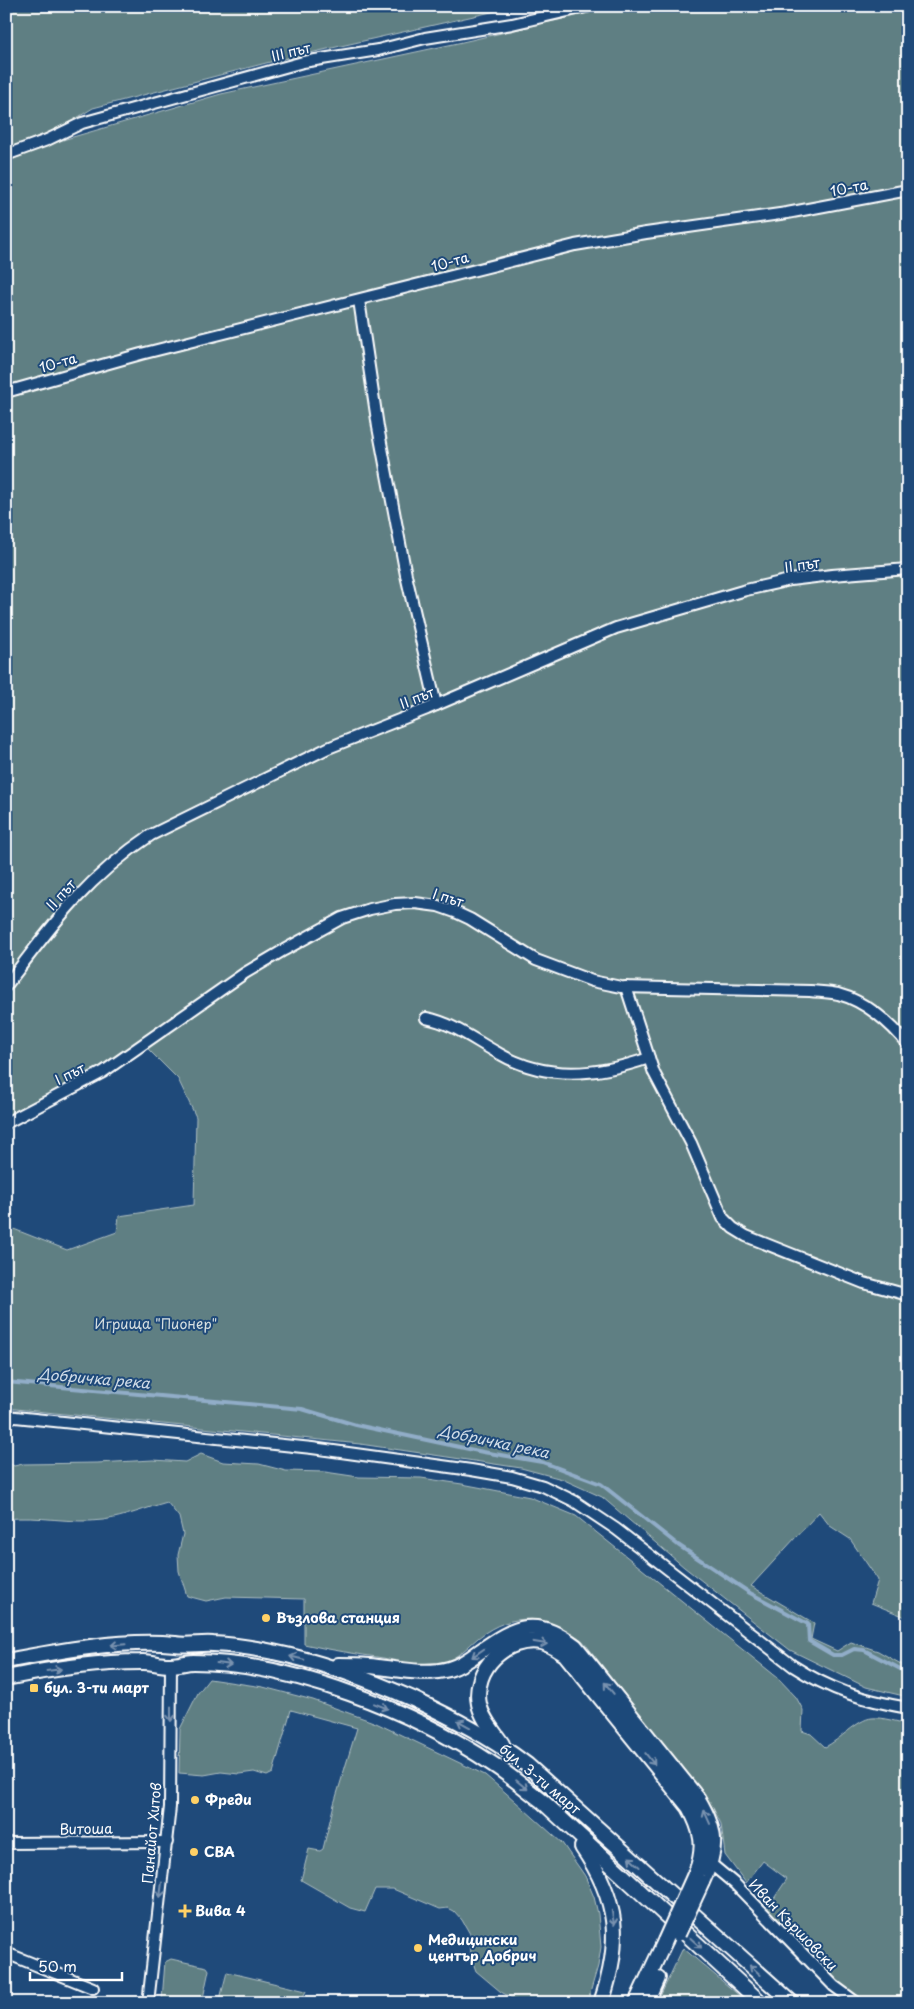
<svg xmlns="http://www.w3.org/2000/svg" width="914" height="2009" viewBox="0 0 914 2009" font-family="'Playpen Sans',sans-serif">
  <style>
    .green { fill: #5f7f83; stroke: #afbfc1 }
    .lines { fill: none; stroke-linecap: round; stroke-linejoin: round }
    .stream { stroke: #91adc8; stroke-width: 4 }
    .street-casing { stroke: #fff; stroke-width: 14 }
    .secondary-casing { stroke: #fff; stroke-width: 18 }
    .street { stroke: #1f4a7a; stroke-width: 10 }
    .secondary { stroke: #1f4a7a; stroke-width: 14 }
    .secondary-bridge-casing { stroke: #fff; stroke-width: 18; stroke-linecap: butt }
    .secondary-bridge { stroke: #1f4a7a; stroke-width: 14 }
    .oneway { stroke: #7992af }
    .poi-dot { fill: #ffd166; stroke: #1f4a7a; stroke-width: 2 }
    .labels { text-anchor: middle; stroke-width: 4; stroke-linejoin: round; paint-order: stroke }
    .street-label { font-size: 14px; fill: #fff; stroke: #1f4a7a }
    .park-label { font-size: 14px; fill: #d7dfe0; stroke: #1f4a7a }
    .poi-label { font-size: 14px; font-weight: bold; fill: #fff; stroke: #1f4a7a; text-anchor: start }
    .water-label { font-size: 15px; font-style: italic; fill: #d1dde8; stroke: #1f4a7a }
  </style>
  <rect width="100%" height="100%" fill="#1f4a7a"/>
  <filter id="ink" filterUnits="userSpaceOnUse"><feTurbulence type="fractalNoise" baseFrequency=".02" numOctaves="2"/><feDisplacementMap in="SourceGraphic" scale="10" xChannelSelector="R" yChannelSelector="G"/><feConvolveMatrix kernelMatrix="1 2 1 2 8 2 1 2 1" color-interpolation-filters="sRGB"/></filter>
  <g filter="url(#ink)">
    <g class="green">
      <path d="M6,6H518L270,62L93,108L62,127L6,149Z"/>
      <path d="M619,6H908V1618L871,1603L878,1580L850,1539L830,1526L819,1512L751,1586L814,1623L811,1639L837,1651L851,1642L878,1651L908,1668V1697L866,1687L790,1650L684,1567L602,1497L562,1479L521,1468L360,1444L6,1408V1226L67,1250L117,1232L119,1216L194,1205L196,1117L178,1079L149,1050L142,1038L111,1061L6,1116V159L66,139L221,94L458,43Z"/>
      <path d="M201,1454L223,1462L259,1464L286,1471L325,1472L359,1477L421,1478L462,1484L530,1497L576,1516L778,1678L796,1697L803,1710L802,1731L811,1734L825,1747C840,1740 858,1719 872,1718C883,1717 897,1722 908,1724V2003C896,2003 881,2005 869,2003C842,1998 788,1931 767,1909L787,1879L763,1861L746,1883L725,1855L721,1824L713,1808L583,1641C549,1615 513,1610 478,1638C464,1650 453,1663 433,1664C416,1666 399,1661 383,1658C357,1654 330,1650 304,1644V1599L226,1597L206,1601L187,1596L179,1571L178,1555L183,1534L179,1517L167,1502C146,1508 125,1517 103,1520C71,1524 39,1515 6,1519V1461L14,1466L23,1464L97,1463L153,1460L185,1462Z"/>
      <path d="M209,1679L263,1687L313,1700L376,1723L485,1775L506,1793L562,1843L585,1876L594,1897L598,1914L601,1947L598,1966L587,2003H522L514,1999L501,1992L476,1971L471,1957L470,1934L462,1920L454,1911L448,1908L440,1909L393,1889H375L365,1912L350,1908L301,1880L309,1849L320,1851L323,1849L334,1804L357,1728L291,1710L273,1773L267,1776L254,1772L239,1774L221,1772L204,1775L179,1773L180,1729L198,1693Z"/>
      <path d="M683,1948L748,2003H657Z"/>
      <path d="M171,1959L207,1967L209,1970L202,2003H166L162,2000L165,1962Z"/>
      <path d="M227,1972L306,1991L300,2003H219Z"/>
    </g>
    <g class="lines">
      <path class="stream" d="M6,1382L302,1409L356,1425L483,1452L542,1462L601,1484L678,1545L750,1593L808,1624L809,1641L833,1655H842L854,1649L864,1650L908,1673"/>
      <defs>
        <g id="street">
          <path d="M6,155L47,140L82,123L303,62L378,50L425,38L512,24L590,6"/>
          <path d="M359,300L378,427L406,575L436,705"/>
          <path d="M6,392L141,354L575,245L646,233L787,213L908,190"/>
          <path d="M6,986C52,925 86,878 151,835L328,748L427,709L616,628L746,590L790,580L832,575L908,569"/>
          <path d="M626,987L654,1073L691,1143L723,1218L733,1228L746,1236L864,1283L908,1295"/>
          <path d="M426,1018C453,1023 474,1040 498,1053C546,1081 597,1076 649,1058"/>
          <path d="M6,1123L103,1072L245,973L284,950L342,918L370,909L395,904L415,903L438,906L455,912L470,919L536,960L592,981L621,987L810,991C819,992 829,992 838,994C865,1001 891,1023 908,1045"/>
          <path d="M6,1416L312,1448L471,1470L512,1477L543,1486L574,1501L616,1529L793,1666C832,1691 863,1700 908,1708"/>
          <path d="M6,1843L167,1842"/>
          <path d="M711,1864L735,1884L834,1986L857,2003"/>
          <path d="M6,1953L93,1988"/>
          <path d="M148,2003L170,1807L171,1665"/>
        </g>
        <g id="secondary">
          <path d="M6,1661C58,1651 123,1639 175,1644C187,1646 201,1643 213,1644C233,1645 254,1648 273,1652C322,1662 368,1679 413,1699C453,1718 492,1738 527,1765L792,2003"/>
          <path d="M338,1665C348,1665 358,1665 369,1666C394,1668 423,1676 449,1669C460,1666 470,1659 479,1652C516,1626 536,1616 575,1646L698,1799C717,1831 718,1849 702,1882"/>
          <path d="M6,1678C50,1669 96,1662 141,1662C151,1661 161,1666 171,1665C179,1665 186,1662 193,1662C290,1662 414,1711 494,1765C511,1776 526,1789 542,1801L761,2003"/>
          <path d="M502,1744C494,1732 482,1719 479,1704C472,1669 506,1636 541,1642C550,1644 558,1650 565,1654L689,1807C702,1830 706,1847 696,1872"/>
          <path d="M582,1847C619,1901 622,1941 601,2003"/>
          <path d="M636,2003L665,1941"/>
          <path d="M647,2003L658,1978"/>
        </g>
      </defs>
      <use href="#street" class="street-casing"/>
      <use href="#secondary" class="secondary-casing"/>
      <use href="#street" class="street"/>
      <use href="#secondary" class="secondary"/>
      <defs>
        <g id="secondary-bridge">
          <path d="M678,1934L702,1882"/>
          <path d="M665,1941L696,1872"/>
        </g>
      </defs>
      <use href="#secondary-bridge" class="secondary-bridge-casing"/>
      <use href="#secondary-bridge" class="secondary-bridge"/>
    </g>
    <defs><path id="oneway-shaft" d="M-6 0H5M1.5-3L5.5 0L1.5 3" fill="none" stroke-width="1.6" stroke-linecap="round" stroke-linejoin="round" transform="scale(1.25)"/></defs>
    <g class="oneway">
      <use href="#oneway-shaft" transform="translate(540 1643) rotate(10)"/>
      <use href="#oneway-shaft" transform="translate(118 1645) rotate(175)"/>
      <use href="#oneway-shaft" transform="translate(478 1653) rotate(145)"/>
      <use href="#oneway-shaft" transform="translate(297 1658) rotate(-166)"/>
      <use href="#oneway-shaft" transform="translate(224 1664) rotate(7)"/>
      <use href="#oneway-shaft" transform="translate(54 1670) rotate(-7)"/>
      <use href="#oneway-shaft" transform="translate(609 1688) rotate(-129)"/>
      <use href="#oneway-shaft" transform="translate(381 1706) rotate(21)"/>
      <use href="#oneway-shaft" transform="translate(171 1714) rotate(90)"/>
      <use href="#oneway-shaft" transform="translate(464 1724) rotate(-151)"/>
      <use href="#oneway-shaft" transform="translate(650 1759) rotate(51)"/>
      <use href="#oneway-shaft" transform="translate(522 1785) rotate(39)"/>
      <use href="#oneway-shaft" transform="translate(707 1817) rotate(-114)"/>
      <use href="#oneway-shaft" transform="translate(634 1862) rotate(-138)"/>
      <use href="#oneway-shaft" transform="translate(161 1890) rotate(97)"/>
      <use href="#oneway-shaft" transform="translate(613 1918) rotate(81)"/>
      <use href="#oneway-shaft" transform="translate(696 1943) rotate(42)"/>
      <use href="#oneway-shaft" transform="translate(755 1970) rotate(-138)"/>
    </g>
  </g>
  <g class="poi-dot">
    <circle cx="266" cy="1618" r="5"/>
    <rect x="29" y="1683" width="10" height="10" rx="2.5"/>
    <circle cx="195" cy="1800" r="5"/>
    <circle cx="194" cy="1852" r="5"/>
    <path d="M182.5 1903.5h5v5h5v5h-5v5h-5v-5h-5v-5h5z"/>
    <circle cx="418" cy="1948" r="5"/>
  </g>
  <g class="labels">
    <g class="street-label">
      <text transform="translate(291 52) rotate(-14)" y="5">ІІІ път</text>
      <text transform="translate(849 188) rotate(-11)" y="5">10-та</text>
      <text transform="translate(450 262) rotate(-15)" y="5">10-та</text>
      <text transform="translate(58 363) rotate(-16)" y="5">10-та</text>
      <text transform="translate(802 565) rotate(-9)" y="5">ІІ път</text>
      <text transform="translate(417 698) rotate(-22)" y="5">ІІ път</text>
      <text transform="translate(61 895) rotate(-48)" y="5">ІІ път</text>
      <text transform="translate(448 898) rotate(17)" y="5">І път</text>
      <text transform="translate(70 1074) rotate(-27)" y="5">І път</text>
      <text transform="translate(540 1779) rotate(40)" y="5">бул. 3-ти март</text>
      <text transform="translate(86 1829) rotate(-1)" y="5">Витоша</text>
      <text transform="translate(152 1833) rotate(-85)" y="5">Панайот Хитов</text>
      <text transform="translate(793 1925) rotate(46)" y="5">Иван Кършовски</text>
    </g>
    <g class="park-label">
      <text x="156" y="1329">Игрища "Пионер"</text>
    </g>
    <g class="poi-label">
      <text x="276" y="1623">Възлова станция</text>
      <text x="44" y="1693">бул. 3-ти март</text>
      <text x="205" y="1805">Фреди</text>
      <text x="204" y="1857">CBA</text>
      <text x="195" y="1916">Вива 4</text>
      <text x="428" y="1945">Медицински<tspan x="428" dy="16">център Добрич</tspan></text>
    </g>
    <g class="water-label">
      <text transform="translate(94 1379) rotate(5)" y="5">Добричка река</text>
      <text transform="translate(494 1442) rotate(12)" y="5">Добричка река</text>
    </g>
  </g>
  <rect width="914" height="2009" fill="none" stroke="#1f4a7a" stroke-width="25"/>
  <rect x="12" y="12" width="889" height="1984" fill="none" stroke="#fff" stroke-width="2" filter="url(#ink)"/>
  <path d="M30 1972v8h92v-8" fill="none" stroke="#ffffff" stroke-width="2.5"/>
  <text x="38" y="1972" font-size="15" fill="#ffffff" stroke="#1f4a7a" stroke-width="4" paint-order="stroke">50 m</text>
</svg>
